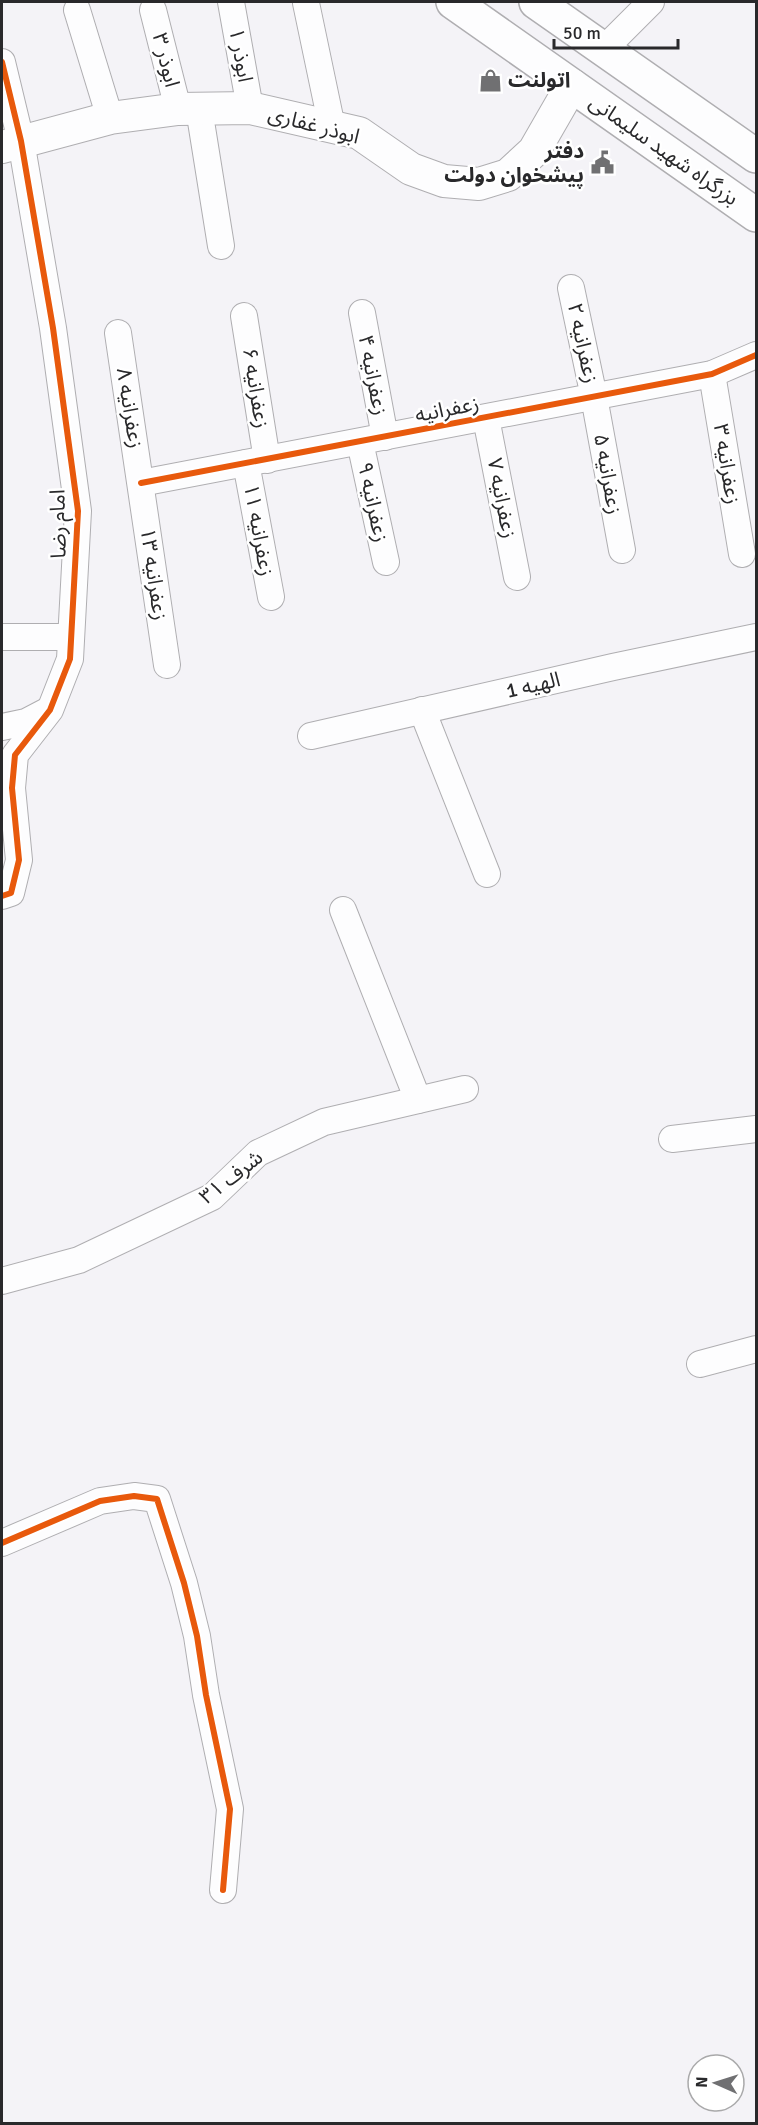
<svg xmlns="http://www.w3.org/2000/svg" width="758" height="2125" viewBox="0 0 758 2125" font-family="Signika,'Noto Sans Arabic',sans-serif">
  <style>
    .lines { fill: none; stroke-linecap: round; stroke-linejoin: round }
    .minor-casing { stroke: #afaeb1; stroke-width: 28 }
    .major-casing { stroke: #afaeb1; stroke-width: 34 }
    .highway-casing { stroke: #afaeb1; stroke-width: 36 }
    .minor { stroke: #fdfdfe; stroke-width: 26 }
    .major { stroke: #fdfdfe; stroke-width: 32 }
    .highway { stroke: #fdfdfe; stroke-width: 33 }
    .cycleway-casing { stroke: #fff; stroke-width: 10 }
    .cycleway { stroke: #e8590c; stroke-width: 6 }
    .labels { text-anchor: middle; stroke-width: 5; stroke-linejoin: round; paint-order: stroke }
    .street-label { font-size: 21px; fill: #29292b; stroke: #fff }
    .poi-label { font-size: 21px; font-weight: bold; fill: #29292b; stroke: #fff; text-anchor: start }
  </style>
  <rect width="100%" height="100%" fill="#f4f3f7"/>
  <g class="lines">
    <defs>
      <g id="minor">
        <path d="M231,2L250,108"/>
        <path d="M306,3L332,127"/>
        <path d="M77,10L110,118"/>
        <path d="M153,10L178,109"/>
        <path d="M604,49L651,2"/>
        <path d="M2,62L21,141L53,328L78,511L70,659L50,710L15,755L12,788L19,860L11,893L2,896"/>
        <path d="M199,109L221,246"/>
        <path d="M571,288L594,397L622,550"/>
        <path d="M362,313L385,437"/>
        <path d="M244,316L267,460"/>
        <path d="M118,333L167,665"/>
        <path d="M712,374L742,554"/>
        <path d="M486,418L517,577"/>
        <path d="M360,442L386,562"/>
        <path d="M246,463L271,597"/>
        <path d="M141,483L712,374L756,355"/>
        <path d="M2,637H71"/>
        <path d="M422,710L487,874"/>
        <path d="M2,727L26,722L49,710"/>
        <path d="M311,736L613,667L756,637"/>
        <path d="M343,910L418,1100"/>
        <path d="M672,1139L756,1129"/>
        <path d="M2,1281L79,1260L212,1197L258,1153L324,1122L465,1089"/>
        <path d="M700,1364L756,1349"/>
        <path d="M2,1543L100,1501L134,1496L157,1499L184,1583L197,1636L206,1695L230,1809L223,1890"/>
      </g>
      <path id="major" d="M2,147L110,118L178,109L250,108L359,133L411,169L444,181L479,184L508,175L534,151L572,85"/>
      <g id="highway">
        <path d="M453,2L756,215"/>
        <path d="M536,2L756,156"/>
      </g>
    </defs>
    <use href="#minor" class="minor-casing"/>
    <use href="#major" class="major-casing"/>
    <use href="#highway" class="highway-casing"/>
    <use href="#minor" class="minor"/>
    <use href="#major" class="major"/>
    <use href="#highway" class="highway"/>
    <defs>
      <g id="cycleway">
        <path d="M2,62L21,141L53,328L78,511L70,659L50,710L15,755L12,788L19,860L11,893L2,896"/>
        <path d="M141,483L712,374L756,355"/>
        <path d="M2,1543L100,1501L134,1496L157,1499L184,1583L197,1636L206,1695L230,1809L223,1890"/>
      </g>
    </defs>
    <use href="#cycleway" class="cycleway-casing"/>
    <use href="#cycleway" class="cycleway"/>
  </g>
  <defs>
    <symbol id="shop-bare" viewBox="-9 -9 18 18"><path d="M-5-2.5h2.3a2.7 3.5 0 0 1 5.4 0H5L5.5 6h-11ZM-1.5-2.5h3a1.5 2.3 0 0 0-3 0Z" fill="#707072" stroke="#fff" stroke-width="2.5" paint-order="stroke"/></symbol>
    <symbol id="civic-bare" viewBox="-9 -9 18 18"><path d="M-.6-6.5H3V-4.5H.6V-3L4-1V1h2V6H-6V1h2V-1L-.6-3ZM-1.2 2.5V6h2.4V2.5Z" fill="#707072" stroke="#fff" stroke-width="2.5" paint-order="stroke"/></symbol>
  </defs>
  <g fill-rule="evenodd">
    <use href="#shop-bare" x="474" y="64" width="33" height="33"/>
    <use href="#civic-bare" x="586" y="146" width="33" height="33"/>
  </g>
  <g class="labels">
    <g class="street-label">
      <text transform="translate(241 55) rotate(80)" y="7">ابوذر ۱</text>
      <text transform="translate(166 60) rotate(76)" y="7">ابوذر ۳</text>
      <text transform="translate(314 125) rotate(15)" y="7">ابوذر غفاری</text>
      <text transform="translate(664 150) rotate(35)" y="7">بزرگراه شهید سلیمانی</text>
      <text transform="translate(583 343) rotate(78)" y="7">زعفرانیه ۲</text>
      <text transform="translate(373 375) rotate(79)" y="7">زعفرانیه ۴</text>
      <text transform="translate(256 388) rotate(81)" y="7">زعفرانیه ۶</text>
      <text transform="translate(130 408) rotate(81)" y="7">زعفرانیه ۸</text>
      <text transform="translate(447 409) rotate(-11)" y="7">زعفرانیه</text>
      <text transform="translate(727 464) rotate(81)" y="7">زعفرانیه ۳</text>
      <text transform="translate(608 474) rotate(80)" y="7">زعفرانیه ۵</text>
      <text transform="translate(502 498) rotate(79)" y="7">زعفرانیه ۷</text>
      <text transform="translate(373 502) rotate(78)" y="7">زعفرانیه ۹</text>
      <text transform="translate(58 524) rotate(-91)" y="7">امام رضا</text>
      <text transform="translate(259 530) rotate(80)" y="7">زعفرانیه ۱۱</text>
      <text transform="translate(154 574) rotate(82)" y="7">زعفرانیه ۱۳</text>
      <text transform="translate(533 685) rotate(-13)" y="7">الهیه 1</text>
      <text transform="translate(231 1177) rotate(-38)" y="7">شرف ۳۱</text>
    </g>
    <g class="poi-label">
      <text x="508" y="87">اتولنت</text>
      <text x="584" y="158" text-anchor="end">دفتر<tspan x="584" dy="24">پیشخوان دولت</tspan></text>
    </g>
  </g>
  <rect width="758" height="2125" fill="none" stroke="#29292b" stroke-width="6"/>
  <g transform="translate(716 2083) rotate(273)"><circle r="28" fill="#ffffff" stroke="#a9a9aa" stroke-width="1.5"/>
  <path d="M0-4.5L10 22L0 15L-10 22Z" fill="#707072"/>
  <text y="-9" font-size="16" font-weight="bold" text-anchor="middle" fill="#29292b">N</text>
  </g>
  <path d="M554 39v9h124v-9" fill="none" stroke="#29292b" stroke-width="3"/>
  <text x="563" y="39" font-size="18" fill="#29292b" stroke="#ffffff" stroke-width="4.5" paint-order="stroke">50 m</text>
</svg>
